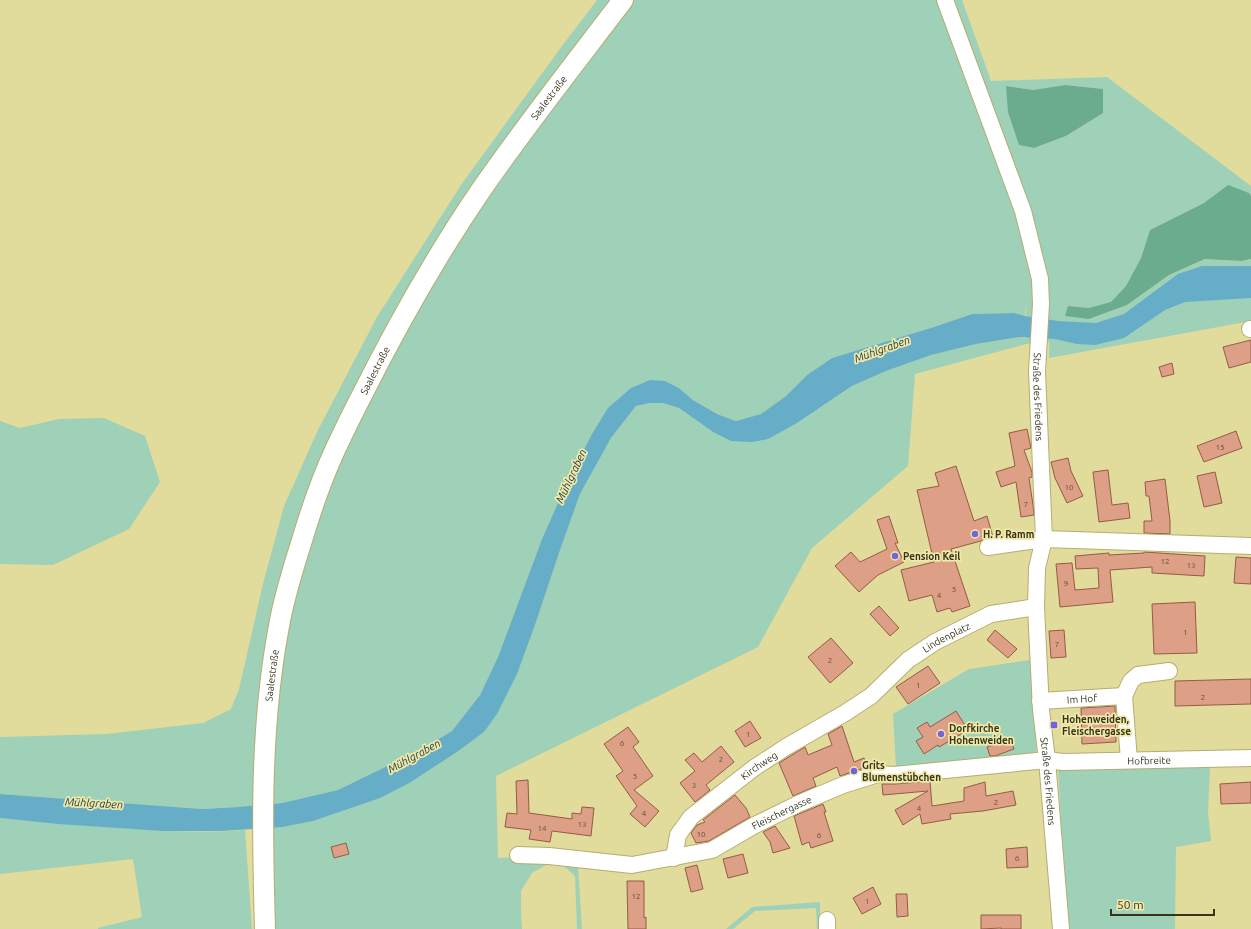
<svg xmlns="http://www.w3.org/2000/svg" width="1251" height="929" viewBox="0 0 1251 929" font-family="Ubuntu,sans-serif">
  <style>
    .green { fill: #9fd0b8; fill-rule: evenodd }
    .forest { fill: #6bac8e }
    .water { fill: #66aec8 }
    .building { fill: #dd9f86; stroke: #945c45 }
    .lines { fill: none; stroke-linecap: round; stroke-linejoin: round }
    .minor-casing { stroke: #b4ae70; stroke-width: 18 }
    .tertiary-casing { stroke: #b4ae70; stroke-width: 22 }
    .minor { stroke: #fff; stroke-width: 16 }
    .tertiary { stroke: #fff; stroke-width: 20 }
    .poi-dot { fill: #7065df; stroke: #efe8a9; stroke-width: 1.5 }
    .labels { text-anchor: middle; stroke-width: 3.5; stroke-linejoin: round; paint-order: stroke }
    .number-label { font-size: 8px; fill: #604f36 }
    .street-label { font-size: 10px; fill: #37341b; stroke: #efe8a9 }
    .poi-label { font-size: 10px; font-weight: bold; fill: #37341b; stroke: #efe8a9; text-anchor: start }
    .water-label { font-size: 11px; font-style: italic; fill: #173945; stroke: #efe8a9 }
  </style>
  <rect width="100%" height="100%" fill="#e1db9c"/>
  <g class="green">
    <path d="M597,0H962L991,81L1107,77L1251,186V196L1249,193L1228,186L1204,203L1150,230L1141,258L1126,286L1111,303L1089,308L1068,306L1089,319L1127,305L1169,275L1206,259L1241,261L1251,259V321L1049,358V342L1026,344L915,374L908,466L812,548L758,647L496,776L498,858L549,856L578,866L582,929H577L575,876L565,867L548,864L532,873L521,891V914L522,929H272L273,827L313,821L411,782L457,752L484,732L536,622L559,553L580,494L611,438L636,406L650,403H664L679,408L713,432L797,423L852,386L886,371L930,355L976,344L1020,337L1026,338V304L1025,316L1014,313L972,314L934,327L832,358L807,375L786,396L761,414L736,421L717,414L693,400L679,388L665,381L592,434L569,478L542,539L498,657L480,695L452,731L422,749L338,790L282,803L238,807L202,809L0,794V737L107,734L203,723L231,709L239,689L263,584L284,506L318,430L377,317L461,185L562,46ZM1065,85L1103,89V113L1066,136L1034,148L1019,145L1007,86L1033,90Z"/>
    <path d="M104,418L145,436L160,482L129,529L53,565L0,564V421L20,428L59,419Z"/>
    <path d="M1030,660L1037,757L896,767L893,714L969,669Z"/>
    <path d="M1177,766L1210,767L1208,812L1211,841L1176,847L1175,929H1067L1058,767Z"/>
    <path d="M0,818C40,822 80,825 119,828C161,831 203,833 245,830L252,929H98V928L142,917L133,859L0,874Z"/>
    <path d="M820,902V929H817L816,908L755,911L733,929H726L752,907Z"/>
  </g>
  <g class="forest">
    <path d="M1065,85L1103,89V113L1066,136L1034,148L1019,145L1008,112L1006,86L1033,90Z"/>
    <path d="M1228,185L1249,193L1251,196V259L1241,261L1205,259L1169,275L1127,305L1089,319L1065,316L1068,306L1089,308L1111,302L1126,286L1141,258L1150,230L1204,203Z"/>
  </g>
  <path class="water" d="M1202,266H1251V298L1185,302L1165,310L1124,338L1095,345L1077,344L1055,339L1020,337L976,344L931,355L886,371L852,386L797,423L768,439L752,442L731,441L713,432L679,408L663,403H650L636,406L611,438L580,494L559,553L536,622L517,674L497,714L484,732L457,752L411,782L380,798L313,821L282,827L222,831H162L58,824L0,818V794L202,809L238,807L282,803L338,790L422,749L452,731L480,695L498,657L542,539L569,478L592,434L608,408L631,388L650,380L665,381L679,388L693,400L717,414L736,421L761,414L786,396L807,375L832,358L934,327L972,314L1014,313L1025,316L1058,321L1096,323L1124,314L1178,274Z"/>
  <g class="building">
    <path d="M1251,340V362L1229,368L1223,347Z"/>
    <path d="M1172,363L1174,374L1162,377L1159,367Z"/>
    <path d="M1027,429L1031,448L1024,450L1032,472V477L1029,478L1033,505L1034,515L1021,517L1016,482L1001,487L996,472L1015,466L1009,433Z"/>
    <path d="M1236,431L1242,448L1204,462L1197,446Z"/>
    <path d="M1068,458L1071,471L1083,496L1067,503L1055,478L1051,462Z"/>
    <path d="M956,466L974,521L987,516L993,537L986,538L981,541L951,549L970,606L952,612L950,608L937,612L932,595L909,601L901,570L934,562L917,490L939,486L935,473Z"/>
    <path d="M1108,470L1112,505L1128,503L1130,518L1099,522L1093,472Z"/>
    <path d="M1215,472L1222,503L1204,507L1197,476Z"/>
    <path d="M1165,479L1170,521V534L1144,533V521H1152L1149,496H1146L1145,482Z"/>
    <path d="M889,516L898,543H895L904,562L878,575L859,592L835,566L851,552L860,562L887,549L877,520Z"/>
    <path d="M1144,552L1205,556L1204,576L1152,573V567L1110,570L1113,602L1060,607L1056,564L1072,563L1075,590L1099,588L1098,568L1076,569L1075,556L1109,553V555L1144,553Z"/>
    <path d="M1236,557L1251,558V584L1234,583Z"/>
    <path d="M1195,602L1197,653L1154,654L1152,604Z"/>
    <path d="M879,606L899,628L890,636L870,614Z"/>
    <path d="M995,630L1017,649L1008,658L987,640Z"/>
    <path d="M1064,630L1066,657L1051,658L1049,631Z"/>
    <path d="M831,638L853,663L830,683L808,657Z"/>
    <path d="M928,666L940,683L908,704L896,687Z"/>
    <path d="M1251,679V704L1175,706V681Z"/>
    <path d="M1115,706L1116,742L1082,744L1081,708Z"/>
    <path d="M956,711L968,730L939,747L938,745L924,754L916,741L923,737L917,728L927,722L930,727Z"/>
    <path d="M750,721L761,738L745,747L735,731Z"/>
    <path d="M842,726L854,762L864,758L867,767L840,776L837,767L813,778L816,786L793,796L779,763L805,747L808,755L832,745L828,734Z"/>
    <path d="M628,727L639,742L633,747L653,776L634,790L659,811L645,827L630,814L637,806L616,776L623,771L604,744Z"/>
    <path d="M1010,739L1014,749L995,756H990L987,747Z"/>
    <path d="M721,746L734,762L706,785L710,790L695,802L680,783L695,771L685,760L694,753L702,762Z"/>
    <path d="M528,780L529,813L572,819V813L581,814L582,807L594,808L591,836L552,831L550,842L529,839L531,830L505,827L507,813L517,814L516,781Z"/>
    <path d="M930,781L932,806L964,801V788L985,782L986,796L1013,791L1016,805L983,811L950,814L951,819L922,824L920,814L903,825L895,810L928,791L883,795L882,784H895Z"/>
    <path d="M1251,782V803L1221,804L1220,784Z"/>
    <path d="M735,795L746,808L750,817L709,841L696,843L691,833L697,825L705,822L703,820Z"/>
    <path d="M823,804L826,812H824L833,841L811,848L809,842L802,845L794,816Z"/>
    <path d="M775,826L790,848L773,853L770,842L763,832Z"/>
    <path d="M346,843L349,854L334,858L331,847Z"/>
    <path d="M1027,847L1028,867L1007,868L1006,849Z"/>
    <path d="M743,854L748,873L728,878L723,859Z"/>
    <path d="M697,865L703,889L691,892L685,868Z"/>
    <path d="M627,881H644V918L646,917V929H628Z"/>
    <path d="M873,887L881,904L862,914L853,898Z"/>
    <path d="M896,894H907L908,916L897,917Z"/>
    <path d="M981,915H1021V929H1001V928L981,929Z"/>
  </g>
  <g class="lines">
    <defs>
      <g id="minor">
        <path id="s1" d="M945,0L1023,211L1040,279L1041,304L1037,371L1044,539L1037,568L1036,607L1041,710L1047,760L1061,929"/>
        <path d="M1250,329H1251"/>
        <path d="M988,547L1044,539L1251,546"/>
        <path id="s2" d="M1040,701L1124,696"/>
        <path d="M1129,760L1124,696L1131,681L1138,675L1169,671"/>
        <path id="s3" d="M518,855L549,856L632,865L712,850L755,825L800,803L843,785L878,774L894,775L1047,760L1063,762L1251,758"/>
        <path id="s4" d="M674,858L678,835L691,817L754,768L786,747L845,713L871,696L908,660L935,642L991,614L1036,607"/>
        <path d="M827,920V929"/>
      </g>
      <g id="tertiary">
        <path id="s5" d="M265,929C262,828 260,726 279,626C284,596 294,566 303,537C312,507 322,478 335,450C343,433 351,416 360,399C396,327 436,256 481,190C526,125 575,63 623,0"/>
      </g>
    </defs>
    <use href="#minor" class="minor-casing"/>
    <use href="#tertiary" class="tertiary-casing"/>
    <use href="#minor" class="minor"/>
    <use href="#tertiary" class="tertiary"/>
  </g>
  <g class="poi-dot">
    <circle cx="975" cy="534" r="4"/>
    <circle cx="895" cy="556" r="4"/>
    <rect x="1050" y="721" width="8" height="8" rx="2"/>
    <circle cx="941" cy="734" r="4"/>
    <circle cx="854" cy="771" r="4"/>
  </g>
  <g class="labels">
    <g class="number-label">
      <text x="1220" y="450">15</text>
      <text x="1069" y="490">10</text>
      <text x="1026" y="507">7</text>
      <text x="1165" y="564">12</text>
      <text x="1191" y="568">13</text>
      <text x="1066" y="586">9</text>
      <text x="954" y="592">5</text>
      <text x="939" y="598">4</text>
      <text x="1185" y="635">1</text>
      <text x="1057" y="647">7</text>
      <text x="830" y="663">2</text>
      <text x="918" y="688">1</text>
      <text x="1203" y="700">2</text>
      <text x="748" y="737">1</text>
      <text x="622" y="746">6</text>
      <text x="721" y="762">2</text>
      <text x="635" y="779">5</text>
      <text x="694" y="788">3</text>
      <text x="996" y="805">2</text>
      <text x="919" y="811">4</text>
      <text x="644" y="816">4</text>
      <text x="582" y="827">13</text>
      <text x="542" y="831">14</text>
      <text x="701" y="837">10</text>
      <text x="819" y="838">6</text>
      <text x="1017" y="861">6</text>
      <text x="636" y="899">12</text>
      <text x="867" y="904">1</text>
    </g>
    <g class="street-label">
      <text dy="4" stroke="none"><textPath href="#s5" startOffset="902">Saalestraße</textPath></text>
      <text dy="4" stroke="none"><textPath href="#s5" startOffset="578">Saalestraße</textPath></text>
      <text dy="4" stroke="none"><textPath href="#s1" startOffset="413">Straße des Friedens</textPath></text>
      <text dy="4" stroke="none"><textPath href="#s4" startOffset="359">Lindenplatz</textPath></text>
      <text dy="4" stroke="none"><textPath href="#s5" startOffset="254">Saalestraße</textPath></text>
      <text dy="4" stroke="none"><textPath href="#s2" startOffset="42">Im Hof</textPath></text>
      <text dy="4" stroke="none"><textPath href="#s3" startOffset="651">Hofbreite</textPath></text>
      <text dy="4" stroke="none"><textPath href="#s4" startOffset="131">Kirchweg</textPath></text>
      <text dy="4" stroke="none"><textPath href="#s1" startOffset="799">Straße des Friedens</textPath></text>
      <text dy="4" stroke="none"><textPath href="#s3" startOffset="275">Fleischergasse</textPath></text>
    </g>
    <g class="poi-label">
      <text x="983" y="538">H. P. Ramm</text>
      <text x="903" y="560">Pension Keil</text>
      <text x="1062" y="723">Hohenweiden,<tspan x="1062" dy="12">Fleischergasse</tspan></text>
      <text x="949" y="732">Dorfkirche<tspan x="949" dy="12">Hohenweiden</tspan></text>
      <text x="862" y="769">Grits<tspan x="862" dy="12">Blumenstübchen</tspan></text>
    </g>
    <g class="water-label">
      <text transform="translate(882 349) rotate(-20)" y="4">Mühlgraben</text>
      <text transform="translate(571 476) rotate(-65)" y="4">Mühlgraben</text>
      <text transform="translate(414 756) rotate(-29)" y="4">Mühlgraben</text>
      <text transform="translate(94 803) rotate(3)" y="4">Mühlgraben</text>
    </g>
  </g>
  <path d="M1111 909v6h103v-6" fill="none" stroke="#37341b" stroke-width="2"/>
  <text x="1117" y="909" font-size="12" fill="#37341b" stroke="#efe8a9" stroke-width="3" paint-order="stroke">50 m</text>
</svg>
